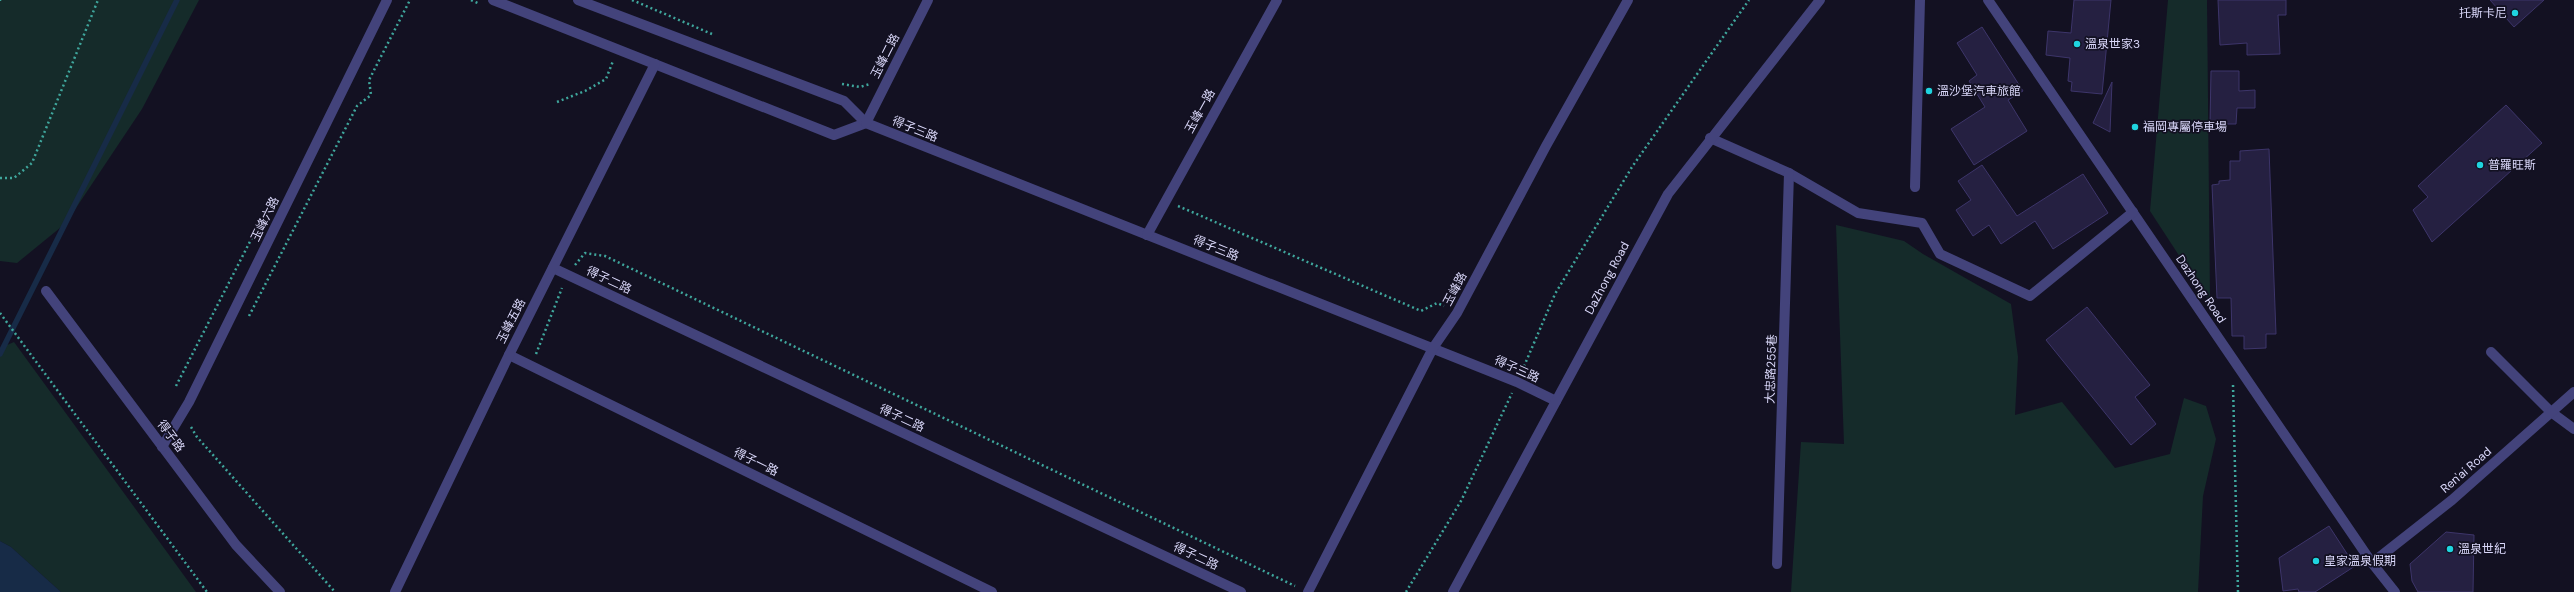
<svg xmlns="http://www.w3.org/2000/svg" width="2574" height="592" viewBox="0 0 2574 592" font-family="'DM Sans','Noto Sans TC',sans-serif">
  <style>
    .green { fill: #152b2a }
    .water { fill: #172b47 }
    .lines { fill: none; stroke-linecap: round; stroke-linejoin: round }
    .stream { stroke: #172b47; stroke-width: 5.5 }
    .building { fill: #252041; stroke: #3d356a }
    .path { stroke: #3fa69c; stroke-width: 2.5; stroke-dasharray: 2 3; stroke-linecap: butt }
    .minor { stroke: #43437b; stroke-width: 10 }
    .poi-dot { fill: #1fd4df; stroke: #131122; stroke-width: 1.5 }
    .labels { text-anchor: middle; stroke-width: 3.5; stroke-linejoin: round; paint-order: stroke }
    .poi-label { font-size: 12px; fill: #dad8fa; stroke: #131122; text-anchor: start }
    .street-label { font-size: 12px; fill: #dad8fa; stroke: #131122 }
  </style>
  <rect width="100%" height="100%" fill="#131122"/>
  <g class="green">
    <path d="M0,0H199L142,109L66,223L17,263L0,261Z"/>
    <path d="M2168,0H2207L2210,303L2150,211Z"/>
    <path d="M1836,225L1904,241L1923,254L2011,304L2018,357L2015,415L2062,402L2115,468L2170,454L2184,398L2206,406L2216,439L2203,496L2198,592H1791L1801,442L1844,444Z"/>
    <path d="M14,342L196,592H61L11,547L0,541V348Z"/>
  </g>
  <path class="water" d="M0,541L11,547L61,592H0Z"/>
  <g class="lines">
    <path class="stream" d="M0,354L177,0"/>
  </g>
  <g class="building">
    <path d="M2074,0H2111L2102,94L2071,91L2072,82L2068,81L2070,58L2046,55L2048,31L2071,33Z"/>
    <path d="M2218,0H2286V15H2278L2280,54L2247,55V43L2220,45Z"/>
    <path d="M2490,0H2544L2514,27Z"/>
    <path d="M1982,27L2023,91L2008,100L2027,131L1974,165L1951,129L1985,107L1969,81L1977,75L1957,43Z"/>
    <path d="M2211,71H2239V91L2255,90V108H2237L2236,124H2210Z"/>
    <path d="M2112,82L2110,132L2093,123Z"/>
    <path d="M2506,105L2542,143L2432,242L2413,210L2428,197L2418,186Z"/>
    <path d="M2269,149L2276,334H2266V348L2244,349V336H2232L2231,298H2217L2212,185L2219,184V181L2230,180V161H2240V151Z"/>
    <path d="M1982,165L2017,216L2083,174L2108,213L2053,249L2035,221L2001,244L1989,225L1973,236L1956,210L1971,200L1958,181Z"/>
    <path d="M2087,307L2150,385L2135,397L2156,424L2131,445L2046,340Z"/>
    <path d="M2329,526L2355,566L2315,592H2299L2298,589L2283,591L2279,558Z"/>
    <path d="M2446,532L2474,535L2473,592H2418L2412,581L2410,564Z"/>
  </g>
  <g class="lines">
    <g class="path">
      <path d="M471,0L480,4"/>
      <path d="M632,0L712,34"/>
      <path d="M0,1V0"/>
      <path d="M842,84L860,87L870,84"/>
      <path d="M557,102L585,91L606,79L613,61"/>
      <path d="M0,178H14L32,163L98,0"/>
      <path d="M1178,206L1421,311L1437,303L1444,306"/>
      <path d="M575,265L585,253L605,256L1295,586"/>
      <path d="M0,313L207,592"/>
      <path d="M249,316L357,106L371,95L369,80L410,0"/>
      <path d="M536,354L562,288"/>
      <path d="M1522,371L1555,294L1632,167L1749,0"/>
      <path d="M2233,385L2238,592"/>
      <path d="M176,386L259,224"/>
      <path d="M191,427L197,437L335,592"/>
      <path d="M1406,592L1461,501L1512,393"/>
    </g>
    <g class="minor">
      <path d="M493,0L834,135L866,123"/>
      <path d="M578,0L844,101L866,123L1517,382L1556,401"/>
      <path d="M1988,0L2372,563L2395,592"/>
      <path d="M866,123L928,0"/>
      <path d="M1710,138L1789,173L1858,213L1922,223L1940,254L2030,296L2133,212"/>
      <path d="M1915,187L1920,0"/>
      <path d="M1147,235L1277,0"/>
      <path d="M553,268L1241,592"/>
      <path d="M46,291L236,545L280,592"/>
      <path d="M2491,352L2551,412L2574,429"/>
      <path d="M509,355L992,592"/>
      <path d="M162,447L189,402L387,0"/>
      <path d="M2372,563L2452,500L2574,392"/>
      <path d="M1777,564L1789,173"/>
      <path d="M395,592L509,355L655,64"/>
      <path d="M1308,592L1433,348L1457,313L1546,146L1628,0"/>
      <path d="M1453,592L1668,194L1820,0"/>
    </g>
  </g>
  <g class="poi-dot">
    <circle cx="2515" cy="13" r="4"/>
    <circle cx="2077" cy="44" r="4"/>
    <circle cx="1929" cy="91" r="4"/>
    <circle cx="2135" cy="127" r="4"/>
    <circle cx="2480" cy="165" r="4"/>
    <circle cx="2450" cy="549" r="4"/>
    <circle cx="2316" cy="561" r="4"/>
  </g>
  <g class="labels">
    <g class="poi-label">
      <text x="2507" y="17" text-anchor="end">托斯卡尼</text>
      <text x="2085" y="48">溫泉世家3</text>
      <text x="1937" y="95">溫沙堡汽車旅館</text>
      <text x="2143" y="131">福岡專屬停車場</text>
      <text x="2488" y="169">普羅旺斯</text>
      <text x="2458" y="553">溫泉世紀</text>
      <text x="2324" y="565">皇家溫泉假期</text>
    </g>
    <g class="street-label">
      <text transform="translate(885 56) rotate(-63)" y="4">玉峰二路</text>
      <text transform="translate(1200 111) rotate(-61)" y="4">玉峰一路</text>
      <text transform="translate(915 129) rotate(22)" y="4">得子三路</text>
      <text transform="translate(265 219) rotate(-64)" y="4">玉峰六路</text>
      <text transform="translate(1216 248) rotate(22)" y="4">得子三路</text>
      <text transform="translate(1607 278) rotate(-62)" y="4">DaZhong Road</text>
      <text transform="translate(609 280) rotate(25)" y="4">得子二路</text>
      <text transform="translate(1455 289) rotate(-62)" y="4">玉峰路</text>
      <text transform="translate(2201 289) rotate(56)" y="4">Dazhong Road</text>
      <text transform="translate(511 321) rotate(-63)" y="4">玉峰五路</text>
      <text transform="translate(1517 369) rotate(24)" y="4">得子三路</text>
      <text transform="translate(1771 369) rotate(-88)" y="4">大忠路255巷</text>
      <text transform="translate(902 418) rotate(25)" y="4">得子二路</text>
      <text transform="translate(171 436) rotate(53)" y="4">得子路</text>
      <text transform="translate(756 462) rotate(26)" y="4">得子一路</text>
      <text transform="translate(2466 470) rotate(-41)" y="4">Ren'ai Road</text>
      <text transform="translate(1196 556) rotate(25)" y="4">得子二路</text>
    </g>
  </g>
</svg>
